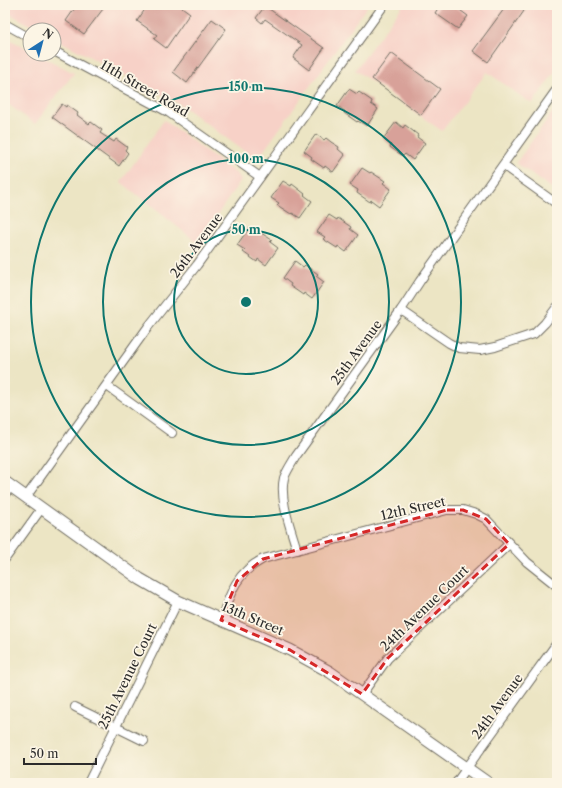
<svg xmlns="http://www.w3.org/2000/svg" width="562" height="788" viewBox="0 0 562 788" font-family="'Libre Caslon Text',serif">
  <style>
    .built { fill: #f7d1c7 }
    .building { fill: #d8a199 }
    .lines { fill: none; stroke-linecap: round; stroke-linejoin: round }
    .street-casing { stroke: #6f6c61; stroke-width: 10 }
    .secondary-casing { stroke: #6f6c61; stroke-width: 13 }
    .street { stroke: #fff; stroke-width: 8 }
    .secondary { stroke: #fff; stroke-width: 11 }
    .marked { fill: #d62828; fill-opacity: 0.2; stroke: #d62828; stroke-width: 3; stroke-dasharray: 8 5; stroke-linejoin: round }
    .ring { fill: none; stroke: #0f766e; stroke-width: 2 }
    .labels { text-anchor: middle; stroke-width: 3.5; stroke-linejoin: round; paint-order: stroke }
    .street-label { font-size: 13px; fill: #2b2b2b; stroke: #fcf5e5 }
    .centre { fill: #0f766e; stroke: #fcf5e5; stroke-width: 2 }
    .ring-label { font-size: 12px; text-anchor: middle; font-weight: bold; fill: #0f766e; stroke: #fcf5e5; stroke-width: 3.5; stroke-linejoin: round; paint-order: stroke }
  </style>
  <rect width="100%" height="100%" fill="#fcf5e5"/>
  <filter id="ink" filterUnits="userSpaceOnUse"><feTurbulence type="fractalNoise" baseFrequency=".025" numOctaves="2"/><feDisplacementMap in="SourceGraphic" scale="8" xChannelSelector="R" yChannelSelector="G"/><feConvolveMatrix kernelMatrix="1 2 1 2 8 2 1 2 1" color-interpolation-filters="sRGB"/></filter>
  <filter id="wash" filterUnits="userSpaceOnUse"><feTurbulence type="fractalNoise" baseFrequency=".012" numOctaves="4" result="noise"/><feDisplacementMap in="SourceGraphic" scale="16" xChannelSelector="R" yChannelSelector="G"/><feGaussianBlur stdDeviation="0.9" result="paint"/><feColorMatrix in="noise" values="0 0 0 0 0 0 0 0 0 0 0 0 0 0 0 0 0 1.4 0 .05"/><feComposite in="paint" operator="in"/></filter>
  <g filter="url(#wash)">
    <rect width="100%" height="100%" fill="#ece5c4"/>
    <g class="built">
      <path d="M5,5H368L260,156L255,159L181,105L54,38V30H39L12,15L5,10Z"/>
      <path d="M403,5H557V69L532,104L487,72L442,131L355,70Z"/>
      <path d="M5,37L30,50V54H37L74,73L35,124L5,102Z"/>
      <path d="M557,106V192L516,163Z"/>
      <path d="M164,120L238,175L241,180L198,243L121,182Z"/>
    </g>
    <g id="blocks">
      <g class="building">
        <path d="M77,5H106L84,34L66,21Z"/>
        <path d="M148,5H179L190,13L166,48L154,39L157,35L137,21Z"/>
        <path d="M440,5H453L468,16L458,29L435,13Z"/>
        <path d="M507,5H516L524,11L488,62L473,51Z"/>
        <path d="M265,6L324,48L309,70L293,58L302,45L265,19L262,23L256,18Z"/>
        <path d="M212,19L226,29L187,83L173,72Z"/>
        <path d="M391,53L440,89L421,115L372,79Z"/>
        <path d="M349,89L357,94L359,92L372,101L371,104L378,109L367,126L358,121L357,122L344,113L345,111L337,106Z"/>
        <path d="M62,104L66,107L67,105L78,113L77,115L89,124L91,122L102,130L100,133L114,142L116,139L127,147L125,150L128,153L119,166L52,117Z"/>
        <path d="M396,122L403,128L405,125L409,128L418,135L417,137L425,143L413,160L405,154L403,156L390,147L391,145L383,139Z"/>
        <path d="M316,134L324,140L326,138L331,142L339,147L338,149L345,155L333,172L325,166L324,168L311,159L312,157L304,151Z"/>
        <path d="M362,168L370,173L371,172L385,181L383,183L391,189L379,206L371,200L370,202L357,193L358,190L350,185Z"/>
        <path d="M283,181L291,186L292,184L296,187L305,194L304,195L312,201L300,218L292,213L291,214L277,205L279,203L271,198Z"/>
        <path d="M329,215L337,220L338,218L351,227L350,229L358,235L346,252L338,246L337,248L323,239L325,237L317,232Z"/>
        <path d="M249,228L257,233L258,231L272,240L270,242L278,248L266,265L258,259L257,262L243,252L245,250L237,245Z"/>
        <path d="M295,261L303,267L305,265L318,274L316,276L324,282L312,299L304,293L303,295L290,286L291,284L283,278Z"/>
      </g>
    </g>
  </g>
  <g filter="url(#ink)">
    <use href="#blocks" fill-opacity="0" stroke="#6f6c61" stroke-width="1"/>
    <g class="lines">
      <defs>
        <g id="street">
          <path d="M5,24L30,38"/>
          <path d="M54,51L168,112L260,177"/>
          <path d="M504,166L557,204"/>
          <path d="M401,310L449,343L459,348L480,350L495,347L534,334L545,323L557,307"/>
          <path d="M107,386L172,433"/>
          <path d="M5,494L11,486"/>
          <path d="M26,497L148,327L197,265L384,5"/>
          <path d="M297,550C291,529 279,499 284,478C287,470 292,463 296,456L401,310L420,281L557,89"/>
          <path d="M5,559L41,509"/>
          <path d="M221,620C230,593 236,573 263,559L447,510H463L476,514L486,519L527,562L557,586"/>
          <path d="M362,694L388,658L509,544"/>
          <path d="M75,707L144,741"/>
          <path d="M88,783L178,601"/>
          <path d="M456,783L557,643"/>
        </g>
        <path id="secondary" d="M5,482L140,579L178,601L290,650L330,672L488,783"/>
      </defs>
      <use href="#street" class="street-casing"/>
      <use href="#secondary" class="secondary-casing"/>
      <use href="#street" class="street"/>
      <use href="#secondary" class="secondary"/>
    </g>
  </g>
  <path class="marked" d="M447,510H463L486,519L509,544L388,658L362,694L290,650L221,620L237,581L263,559Z"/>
  <g class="ring">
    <circle cx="246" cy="302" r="72"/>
    <circle cx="246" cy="302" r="143"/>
    <circle cx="246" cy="302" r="215"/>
  </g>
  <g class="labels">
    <g class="street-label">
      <text transform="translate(145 88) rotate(30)" y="5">11th Street Road</text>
      <text transform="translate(196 245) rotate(-53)" y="5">26th Avenue</text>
      <text transform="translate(356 352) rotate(-54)" y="5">25th Avenue</text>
      <text transform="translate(413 508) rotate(-13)" y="5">12th Street</text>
      <text transform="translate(424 608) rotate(-44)" y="5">24th Avenue Court</text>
      <text transform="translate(253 618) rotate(23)" y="5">13th Street</text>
      <text transform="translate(127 676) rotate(-64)" y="5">25th Avenue Court</text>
      <text transform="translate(497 706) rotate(-54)" y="5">24th Avenue</text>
    </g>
  </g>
  <circle cx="246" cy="302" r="6" class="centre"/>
  <g class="ring-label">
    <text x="246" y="91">150 m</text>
    <text x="246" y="163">100 m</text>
    <text x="246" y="234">50 m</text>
  </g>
  <rect width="562" height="788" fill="none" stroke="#fcf5e5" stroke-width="20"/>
  <g transform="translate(42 42) rotate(36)"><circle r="19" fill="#fcf5e5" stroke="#a8a49b"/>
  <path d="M0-3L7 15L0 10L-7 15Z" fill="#1f6fb2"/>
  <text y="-6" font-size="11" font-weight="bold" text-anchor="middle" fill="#2b2b2b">N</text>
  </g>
  <path d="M24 758v6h72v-6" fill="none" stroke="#2b2b2b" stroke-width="2"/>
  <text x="30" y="758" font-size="12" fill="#2b2b2b" stroke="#fcf5e5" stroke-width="3" paint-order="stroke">50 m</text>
</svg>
